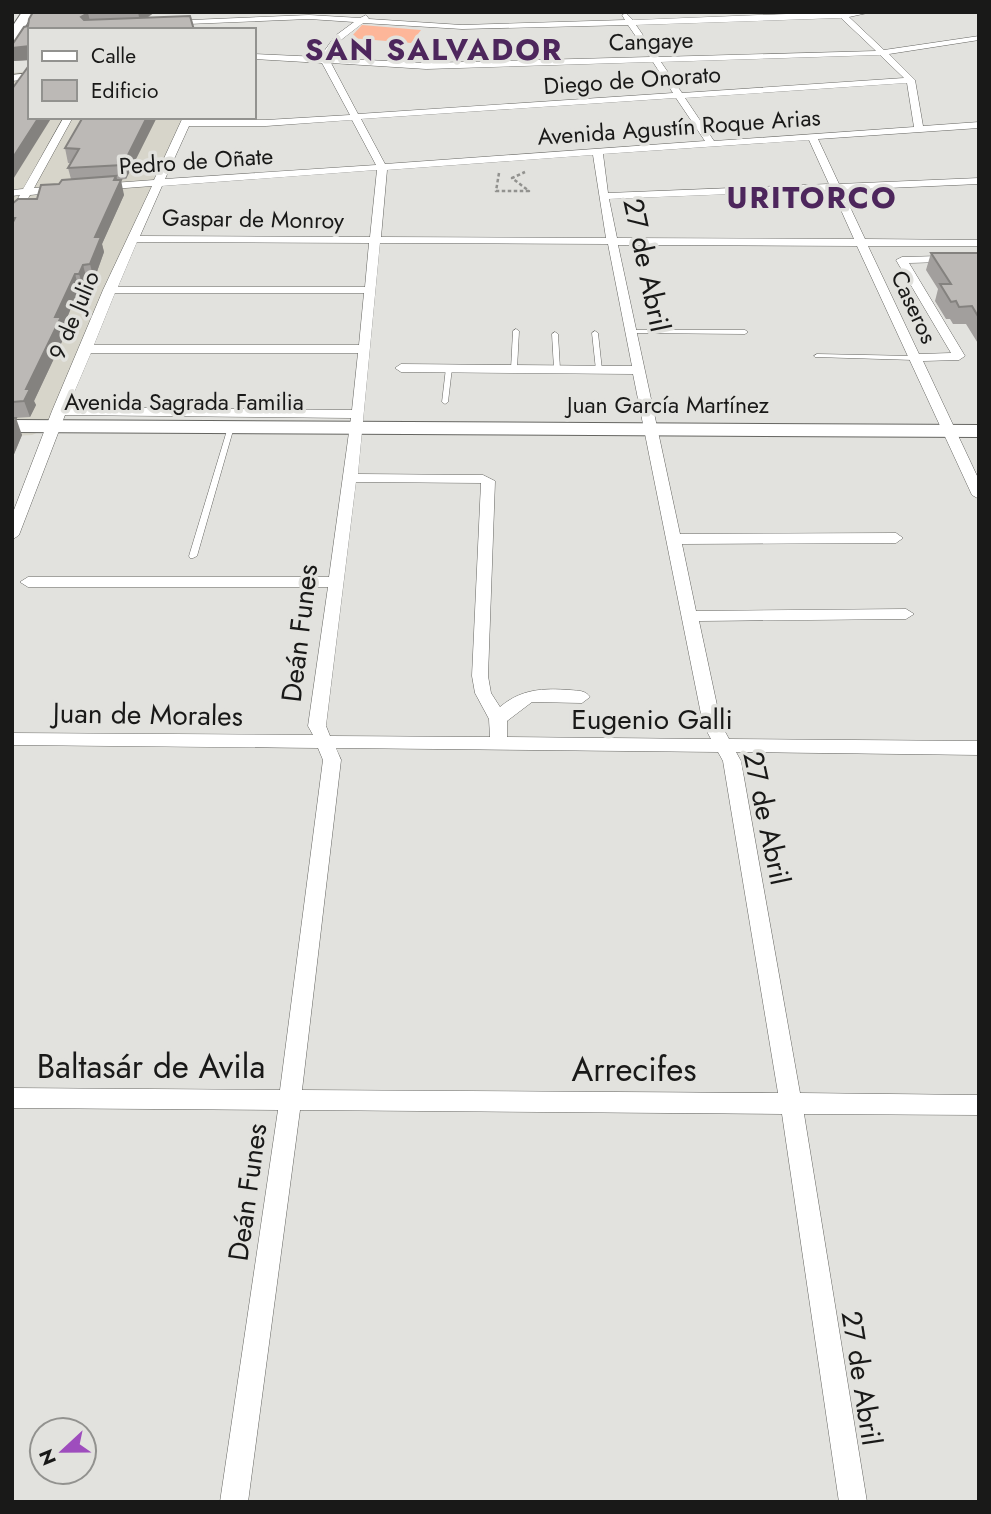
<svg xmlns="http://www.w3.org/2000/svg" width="991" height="1514" viewBox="0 0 991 1514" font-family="Jost,sans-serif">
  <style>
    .built { fill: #d7d5ca }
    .green { fill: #fdb699 }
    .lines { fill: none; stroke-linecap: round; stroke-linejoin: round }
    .lane-casing { stroke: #656561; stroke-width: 1 }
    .street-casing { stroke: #656561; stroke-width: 1 }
    .secondary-casing { stroke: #656561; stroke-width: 2 }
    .primary-casing { stroke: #656561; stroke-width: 2 }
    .path { stroke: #92928f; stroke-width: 2.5; stroke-dasharray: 3.5 2.5; stroke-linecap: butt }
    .lane { fill: #fff; fill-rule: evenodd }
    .street { fill: #fff; fill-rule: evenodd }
    .secondary { fill: #fff; fill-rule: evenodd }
    .primary { fill: #fff; fill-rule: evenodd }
    .wall { fill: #a29f9d }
    .shaded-wall { fill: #84827f }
    .building { fill: #bcb9b6; stroke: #84827f; stroke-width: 2 }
    .labels { text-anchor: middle; stroke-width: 7; stroke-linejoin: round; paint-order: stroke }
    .far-street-label { font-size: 23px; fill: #191918; stroke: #e2e2de }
    .street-label { font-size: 28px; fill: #191918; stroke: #e2e2de }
    .far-district-label { font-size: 30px; font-weight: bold; letter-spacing: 2px; fill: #4d265c; stroke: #e2e2de }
    .near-street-label { font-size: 33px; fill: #191918; stroke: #e2e2de }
  </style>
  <rect width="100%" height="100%" fill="#e2e2de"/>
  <path class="built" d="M30,71V117H186L53,426L32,435L12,436V73Z"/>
  <path class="green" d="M362,25L421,30L411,43L350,38Z"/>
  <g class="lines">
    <defs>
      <g id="lane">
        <path d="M516,329L519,331L517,369L514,371L511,369L513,331Z"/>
        <path d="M633,330H745L748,332L745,334L631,333V331Z"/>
        <path d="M595,331L598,333L602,370L599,372L596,370L592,333Z"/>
        <path d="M555,332L558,334L560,369L557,371L554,369L552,334Z"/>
        <path d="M817,354L914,356L917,358L914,360L815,357L814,356Z"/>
        <path d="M449,366L452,368L448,402L445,404L442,402L446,368Z"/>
        <path d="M231,425L234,427L197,556L193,558H190L189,556L228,427Z"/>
      </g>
      <g id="street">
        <path d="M836,12H872L849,17L884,50L979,36V40L889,54L915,80L923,126L979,122V128L818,139L839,184L979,178V184L842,190L865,239L979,240V246H868L919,354L951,353L896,260L902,257L979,255V261L909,263L965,356L959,360L923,361L979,480V499L972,495L857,246L618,245L680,534L896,533L903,538L896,543L682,544L696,611L906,609L914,614L906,619L699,621L721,724L729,739L979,741V755L736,752L741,761L800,1093L979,1095V1115L804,1114L867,1502H839L782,1114L300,1110L248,1502H220L278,1110L12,1108V1088L280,1090L323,760L318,748L12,745V733L313,735L308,726L328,587H28L20,582L28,577H329L351,418L65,415L19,535L12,540V515L52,411L103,290L152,186L99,190L94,187L99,184L154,180L183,117H192L191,120H266L350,115L322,63L254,59V54L320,57L335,36L354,22L309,19L164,25L167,21L309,15L360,18L366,15L369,19L462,25L625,20L622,15L626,13L633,20ZM841,18L876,51L658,57L636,25ZM363,23L462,29L628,25L650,57L426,63L328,58L341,40ZM880,55L904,78L682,93L661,62ZM653,62L673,93L358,114L331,63L426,69ZM907,83L914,127L714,141L685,98ZM676,98L705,141L385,164L361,119ZM352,120L376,165L165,179L189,126H266ZM809,140L829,184L608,193L603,154ZM593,155L606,238L381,237L387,170ZM377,170L370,237L140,236L162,186ZM832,190L854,239L617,238L609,199ZM137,242L369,243L365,287H118ZM380,243L608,244L632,366L401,364L395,368L401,372L633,374L703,724L711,739L507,737V721L532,702L582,703L590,697C585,690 579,691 570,690C543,688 521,689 500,707L491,693L488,676L495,481L483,475L358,474ZM115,293H364L359,345H94ZM91,353H358L352,410L68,407ZM356,482L481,483L472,676L475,693L489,719L490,737L330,736L326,726ZM336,748L718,752L723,761L778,1093L302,1090L341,760Z"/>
        <path d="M30,73V79L12,81V75Z"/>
        <path d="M64,117H73L34,188L61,186L66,189L61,192L30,195L17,218L12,221V208L20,195L12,196V190L23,189Z"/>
      </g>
      <path id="secondary" d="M12,420L979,425V437L12,432Z"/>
      <path id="primary" d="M22,12H34L17,40L12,41V27Z"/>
    </defs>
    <use href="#lane" class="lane-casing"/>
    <use href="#street" class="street-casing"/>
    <use href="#secondary" class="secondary-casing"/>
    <use href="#primary" class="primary-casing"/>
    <path class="path" d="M499,173L496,191H529L512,178L525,172"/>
    <use href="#lane" class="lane"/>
    <use href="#street" class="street"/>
    <use href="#secondary" class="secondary"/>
    <use href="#primary" class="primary"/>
  </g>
  <g class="wall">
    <path d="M33,12H155L147,18L30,30V60L14,61Z"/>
    <path d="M83,117H157L126,179L117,180L124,195L102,244L104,252L94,280H87L84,289H79L64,325L66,333L34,401L36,405L30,417L13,418L22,435L12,459V204L37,199L59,184L71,179L68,168L71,163H68L65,148Z"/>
    <path d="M931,253H979V345L966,324H953L950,319H946L935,301L938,289L926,270Z"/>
  </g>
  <g class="shaded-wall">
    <path d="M138,12H155L140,22Z"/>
    <path d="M88,13L91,25L81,17Z"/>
    <path d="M30,46V60L14,61L12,53V48Z"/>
    <path d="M39,117H52L12,181V159Z"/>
    <path d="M147,117H157L126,179L123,165Z"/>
    <path d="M116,176L119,185L121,180L124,195L102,244L104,252L94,280L90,264L95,237Z"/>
    <path d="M83,265L87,280L84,289L79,274Z"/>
    <path d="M75,274L79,289L64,325L66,333L34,401L36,405L30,417L24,401L26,389L55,317Z"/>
    <path d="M16,418L22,435L12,459V428Z"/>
  </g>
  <g class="building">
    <path d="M33,12H92L88,13L81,17L84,20L190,16L194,30H30V46L12,48V45L24,27L28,26L29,19Z"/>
    <path d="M30,64V117H39L12,159V89Z"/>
    <path d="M83,117H147L123,165L68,168L79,149L65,148Z"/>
    <path d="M116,176L114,180H121L95,237H101L90,264L83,265L79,274H75L55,317H61L26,389H30L24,401L12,402V224L15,218H12V204L18,199H37L41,185L59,184L62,180Z"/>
    <path d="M931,253H979V318L972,306L959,307L956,301L951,302L940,284H951Z"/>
    <path d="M12,418H16L12,428Z"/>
  </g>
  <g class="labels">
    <g class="far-street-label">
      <text transform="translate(651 41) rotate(-2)" y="8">Cangaye</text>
      <text transform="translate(632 80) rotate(-4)" y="8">Diego de Onorato</text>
      <text transform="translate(679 127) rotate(-4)" y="8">Avenida Agustín Roque Arias</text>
      <text transform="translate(196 161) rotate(-4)" y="8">Pedro de Oñate</text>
      <text transform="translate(253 219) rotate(1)" y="8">Gaspar de Monroy</text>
      <text transform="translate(914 307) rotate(65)" y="8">Caseros</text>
      <text transform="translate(74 315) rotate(-67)" y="8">9 de Julio</text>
      <text x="184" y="410">Avenida Sagrada Familia</text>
      <text x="668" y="413">Juan García Martínez</text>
    </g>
    <g class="street-label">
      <text transform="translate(647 265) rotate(78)" y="10">27 de Abril</text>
      <text transform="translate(299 633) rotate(-83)" y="10">Deán Funes</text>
      <text transform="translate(148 714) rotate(1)" y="10">Juan de Morales</text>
      <text x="652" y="729">Eugenio Galli</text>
      <text transform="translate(767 818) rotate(78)" y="10">27 de Abril</text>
      <text transform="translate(247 1192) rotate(-82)" y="10">Deán Funes</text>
      <text transform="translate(862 1378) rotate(81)" y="10">27 de Abril</text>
    </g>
    <g class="far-district-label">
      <text x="434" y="60">SAN SALVADOR</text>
      <text x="812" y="208">URITORCO</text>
    </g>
    <g class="near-street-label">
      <text x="151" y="1078">Baltasár de Avila</text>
      <text x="634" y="1081">Arrecifes</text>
    </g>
  </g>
  <rect width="991" height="1514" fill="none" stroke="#191918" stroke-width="28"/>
  <rect x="28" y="28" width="228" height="91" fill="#e2e2de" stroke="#92928f" stroke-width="2"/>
  <rect x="42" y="51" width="35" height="10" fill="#ffffff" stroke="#92928f" stroke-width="2"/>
  <text x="91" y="63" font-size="21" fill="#191918">Calle</text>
  <rect x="42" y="80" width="35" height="21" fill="#bcb9b6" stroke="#92928f" stroke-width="2"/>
  <text x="91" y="98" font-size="21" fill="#191918">Edificio</text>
  <g transform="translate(63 1451) rotate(248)"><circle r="33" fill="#e2e2de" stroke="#92928f" stroke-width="2"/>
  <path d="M0-5L12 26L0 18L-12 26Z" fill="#9e4dbd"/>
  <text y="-10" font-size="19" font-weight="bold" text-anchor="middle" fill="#191918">N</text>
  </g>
</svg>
